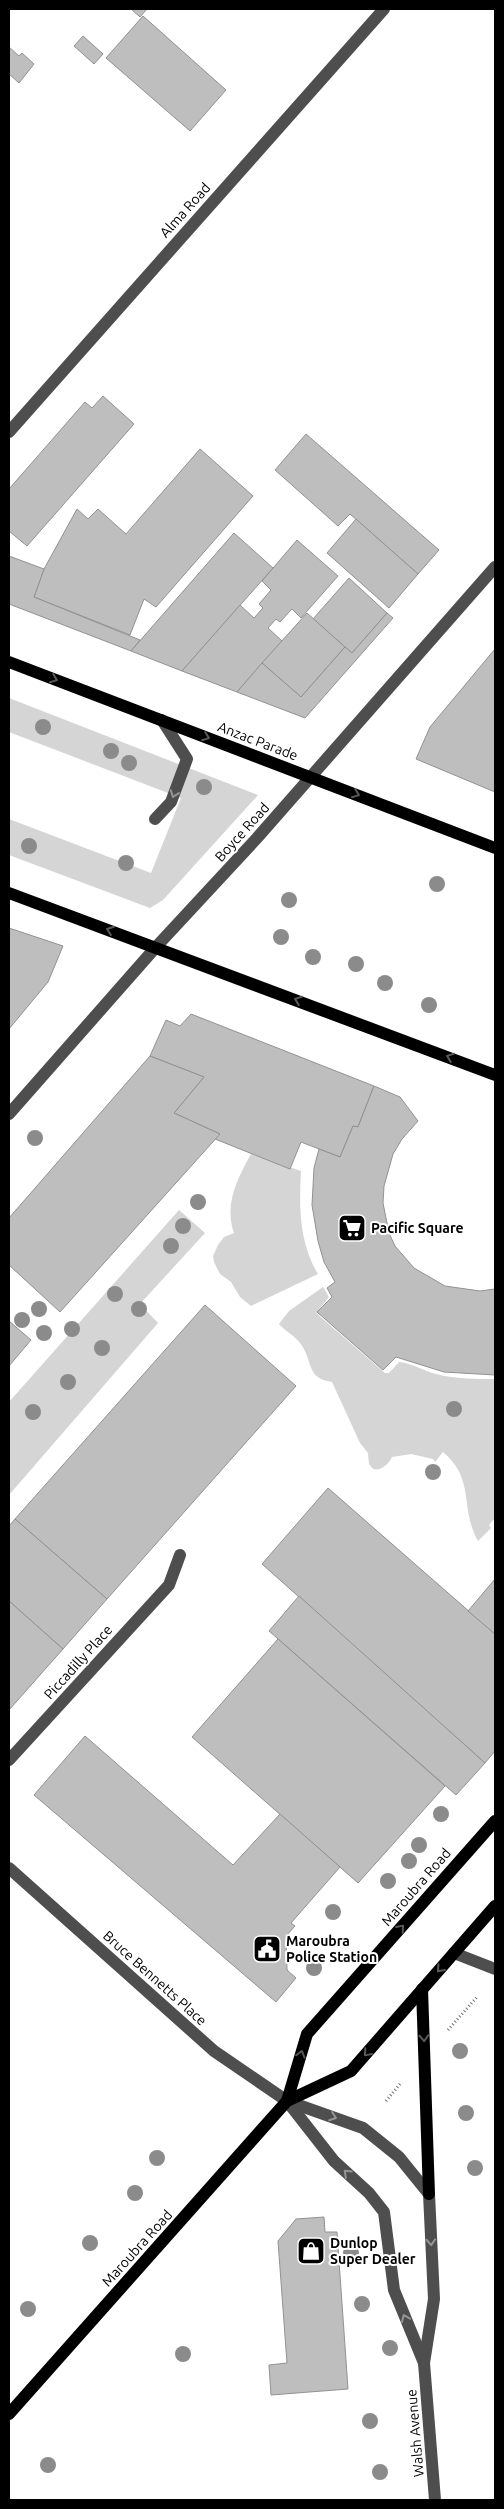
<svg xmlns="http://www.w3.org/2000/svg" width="504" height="2509" viewBox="0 0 504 2509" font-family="Ubuntu,sans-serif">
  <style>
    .green { fill: #d5d5d5 }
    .building { fill: #bebebe; stroke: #929292 }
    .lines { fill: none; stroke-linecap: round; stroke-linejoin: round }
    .path { stroke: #707070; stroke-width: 3; stroke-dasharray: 1 2.5; stroke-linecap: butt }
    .minor { stroke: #4e4e4e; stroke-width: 12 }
    .major { stroke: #000; stroke-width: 12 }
    .tree { fill: #8b8b8b }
    .oneway { stroke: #595959 }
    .oneway2 { stroke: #959595 }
    .labels { text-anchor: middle; stroke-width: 4; stroke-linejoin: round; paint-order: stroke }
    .street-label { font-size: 14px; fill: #000; stroke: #fff }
    .poi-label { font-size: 14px; font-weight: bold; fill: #000; stroke: #fff; text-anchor: start }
  </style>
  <rect width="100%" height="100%" fill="#fff"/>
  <g class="green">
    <path d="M9,698L258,795L163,900L150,908L9,855V819L151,873L181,798L9,732Z"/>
    <path d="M251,1154L301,1171C299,1206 299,1243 318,1274L251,1306L240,1297L231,1282L220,1274L214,1262L213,1256L218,1245L224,1237L234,1233C224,1205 237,1179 251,1154Z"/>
    <path d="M179,1210L205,1233L140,1304L158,1323L9,1495V1402Z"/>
    <path d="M323,1287L329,1297L316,1313L385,1373H389L399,1362C412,1363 424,1371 436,1374C456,1379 476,1379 495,1379V1518L489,1525L491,1528L478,1541C459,1507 476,1480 443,1452L435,1462L433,1459L411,1454L392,1457C389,1464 379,1473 372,1468L369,1464L368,1453L360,1443L332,1382C305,1378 314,1361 300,1343C294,1335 285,1331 279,1324L289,1311Z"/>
  </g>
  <g class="building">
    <path d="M131,9H147L140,17Z"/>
    <path d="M143,16L226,90L190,131L106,58Z"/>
    <path d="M83,36L103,54L94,64L74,46Z"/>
    <path d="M9,47L19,56L22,53L34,64L19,83L9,74Z"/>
    <path d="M103,396L134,424L27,546L9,531V489L85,402L92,408Z"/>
    <path d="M306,434L439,550L418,574L350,514L338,526L275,470Z"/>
    <path d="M200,449L253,496L156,607L144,599L130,635L34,597L44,569L77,509L88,519L98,509L126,534Z"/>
    <path d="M356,519L418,574L389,608L327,553Z"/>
    <path d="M234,533L273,568L182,671L131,651Z"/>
    <path d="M297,540L338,576L301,618L292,609L280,622L276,619L268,628L282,641L237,692L182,671L240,605L254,618L263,608L259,604L271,590L262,581Z"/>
    <path d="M9,556L44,569L34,597L140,640L131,651L9,604Z"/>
    <path d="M349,578L387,613L352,653L313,619Z"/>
    <path d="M307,613L345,647L301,697L262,663Z"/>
    <path d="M387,613L393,618L305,718L237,692L262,663L301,697L345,647L352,653Z"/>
    <path d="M495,649V792L416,759L430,727Z"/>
    <path d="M9,928L63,946L48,982L9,1029Z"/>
    <path d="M191,1014L374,1086L358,1127L353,1126L340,1157L301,1142L290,1169L215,1139L220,1134L174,1113L204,1077L150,1056L166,1020L180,1026Z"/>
    <path d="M150,1056L204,1077L174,1113L220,1134L60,1312L9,1265V1218Z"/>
    <path d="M374,1086L400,1097L418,1121L402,1139L393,1154L384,1186L383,1203L389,1233L395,1246L414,1268L445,1286L480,1291L495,1289V1375L444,1372L396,1357L383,1370L317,1312L332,1297L327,1288L335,1282L324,1262L318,1241L312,1205L314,1168L319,1149L340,1157L353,1126L358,1127Z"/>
    <path d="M205,1305L296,1386L107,1599L15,1519Z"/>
    <path d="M9,1321L31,1340L9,1366Z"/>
    <path d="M328,1488L495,1634V1751L485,1763L262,1564Z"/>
    <path d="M15,1519L107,1599L63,1649L9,1601V1526Z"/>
    <path d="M495,1579V1634L468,1611Z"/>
    <path d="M299,1596L485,1763L456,1795L269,1631Z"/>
    <path d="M9,1601L63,1649L9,1710Z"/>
    <path d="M278,1639L445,1786L358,1883L192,1737Z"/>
    <path d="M85,1736L233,1865L280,1814L340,1867L291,1923L295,1926L286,1936L287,1970L296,1978L276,2002L34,1795Z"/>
    <path d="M324,2217L325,2232H337L348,2389L271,2395L269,2365L287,2363L278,2241L296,2219Z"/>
  </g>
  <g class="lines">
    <g class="path">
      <path d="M448,2030L477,1997"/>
      <path d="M386,2101L400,2084"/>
    </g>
    <g class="minor">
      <path d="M9,432L384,9"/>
      <path d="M155,819L171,802L187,759L162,720"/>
      <path d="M9,1114L156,947L257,838L495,567"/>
      <path d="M9,1760L169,1585L180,1555"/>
      <path d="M9,1868L214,2051L287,2101L363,2128L399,2157L429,2194L434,2299L424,2363L435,2500"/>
      <path d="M454,1953L495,1969"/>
      <path d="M287,2101L334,2161L369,2193L384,2212L394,2290L424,2363"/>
    </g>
    <g class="major">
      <path d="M9,662L495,848"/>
      <path d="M9,893L495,1075"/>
      <path d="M422,1989L429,2194"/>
      <path d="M287,2101L307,2034L495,1821"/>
      <path d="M9,2414L287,2101L351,2071L495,1906"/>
    </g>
  </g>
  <g class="tree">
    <circle cx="43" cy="727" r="8"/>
    <circle cx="111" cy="751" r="8"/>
    <circle cx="129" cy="763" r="8"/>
    <circle cx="204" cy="787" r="8"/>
    <circle cx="29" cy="846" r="8"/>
    <circle cx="126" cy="863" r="8"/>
    <circle cx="437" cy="884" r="8"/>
    <circle cx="289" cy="900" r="8"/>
    <circle cx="281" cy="937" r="8"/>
    <circle cx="313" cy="957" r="8"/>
    <circle cx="356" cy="964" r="8"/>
    <circle cx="385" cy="983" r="8"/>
    <circle cx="429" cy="1005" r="8"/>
    <circle cx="35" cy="1138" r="8"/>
    <circle cx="198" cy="1202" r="8"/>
    <circle cx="183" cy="1226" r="8"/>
    <circle cx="171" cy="1246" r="8"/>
    <circle cx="115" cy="1294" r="8"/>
    <circle cx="39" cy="1309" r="8"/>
    <circle cx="139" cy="1309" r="8"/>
    <circle cx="22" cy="1320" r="8"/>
    <circle cx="72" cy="1329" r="8"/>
    <circle cx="44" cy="1333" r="8"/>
    <circle cx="102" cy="1348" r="8"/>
    <circle cx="68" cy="1382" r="8"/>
    <circle cx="454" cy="1409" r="8"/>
    <circle cx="33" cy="1412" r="8"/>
    <circle cx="433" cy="1472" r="8"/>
    <circle cx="441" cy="1814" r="8"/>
    <circle cx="419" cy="1845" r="8"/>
    <circle cx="409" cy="1861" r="8"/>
    <circle cx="388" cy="1881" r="8"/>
    <circle cx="333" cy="1912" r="8"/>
    <circle cx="314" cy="1968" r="8"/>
    <circle cx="460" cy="2051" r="8"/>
    <circle cx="466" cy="2113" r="8"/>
    <circle cx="157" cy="2158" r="8"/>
    <circle cx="475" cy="2168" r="8"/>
    <circle cx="135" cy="2193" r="8"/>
    <circle cx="90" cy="2243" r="8"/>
    <circle cx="351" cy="2253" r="8"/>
    <circle cx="362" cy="2304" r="8"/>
    <circle cx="28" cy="2309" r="8"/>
    <circle cx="390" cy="2348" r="8"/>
    <circle cx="183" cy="2354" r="8"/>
    <circle cx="370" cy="2421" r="8"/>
    <circle cx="48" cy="2465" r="8"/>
    <circle cx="380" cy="2472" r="8"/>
  </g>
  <defs><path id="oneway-chevron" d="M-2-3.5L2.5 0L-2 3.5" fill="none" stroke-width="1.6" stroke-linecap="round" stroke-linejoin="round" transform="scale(1.25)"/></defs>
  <g class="oneway">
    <use href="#oneway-chevron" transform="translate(54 679) rotate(21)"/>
    <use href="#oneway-chevron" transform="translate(206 737) rotate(21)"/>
    <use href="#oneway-chevron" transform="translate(356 794) rotate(21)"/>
    <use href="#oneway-chevron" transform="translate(110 930) rotate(-160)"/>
    <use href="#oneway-chevron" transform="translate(298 1000) rotate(-159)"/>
    <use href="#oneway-chevron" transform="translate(450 1057) rotate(-159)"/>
    <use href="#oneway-chevron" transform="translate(401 1928) rotate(-49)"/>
    <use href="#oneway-chevron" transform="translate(440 1969) rotate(132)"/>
    <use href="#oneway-chevron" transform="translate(424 2038) rotate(87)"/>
    <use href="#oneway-chevron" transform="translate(367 2053) rotate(131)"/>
    <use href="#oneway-chevron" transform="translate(301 2054) rotate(-74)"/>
  </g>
  <g class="oneway2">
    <use href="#oneway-chevron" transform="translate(174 794) rotate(110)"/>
    <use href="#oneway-chevron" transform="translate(333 2117) rotate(20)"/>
    <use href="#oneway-chevron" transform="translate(347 2173) rotate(-137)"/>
    <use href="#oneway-chevron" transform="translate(431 2242) rotate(87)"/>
    <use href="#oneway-chevron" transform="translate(405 2318) rotate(-112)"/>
  </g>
  <defs>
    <symbol id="supermarket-square" viewBox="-11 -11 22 22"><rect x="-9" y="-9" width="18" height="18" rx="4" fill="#000" stroke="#fff"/><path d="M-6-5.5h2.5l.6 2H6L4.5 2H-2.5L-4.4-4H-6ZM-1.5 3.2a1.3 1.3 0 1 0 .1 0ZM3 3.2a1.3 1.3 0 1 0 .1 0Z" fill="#fff"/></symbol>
    <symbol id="civic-square" viewBox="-11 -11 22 22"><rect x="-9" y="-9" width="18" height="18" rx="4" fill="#000" stroke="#fff"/><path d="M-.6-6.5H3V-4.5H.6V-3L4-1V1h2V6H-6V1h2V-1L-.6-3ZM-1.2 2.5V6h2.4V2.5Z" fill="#fff"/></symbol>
    <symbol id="shop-square" viewBox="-11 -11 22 22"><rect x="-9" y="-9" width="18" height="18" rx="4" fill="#000" stroke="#fff"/><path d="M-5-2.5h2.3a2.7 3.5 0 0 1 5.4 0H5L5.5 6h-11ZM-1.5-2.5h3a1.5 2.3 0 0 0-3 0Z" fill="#fff"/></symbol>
  </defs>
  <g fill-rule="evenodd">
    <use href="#supermarket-square" x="336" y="1212" width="32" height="32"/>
    <use href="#civic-square" x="251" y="1933" width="32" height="32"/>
    <use href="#shop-square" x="295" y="2235" width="32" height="32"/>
  </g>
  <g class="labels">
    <g class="street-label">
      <text transform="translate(185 210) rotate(-48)" y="5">Alma Road</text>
      <text transform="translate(258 741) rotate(21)" y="5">Anzac Parade</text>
      <text transform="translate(242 832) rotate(-48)" y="5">Boyce Road</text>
      <text transform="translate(78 1662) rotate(-48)" y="5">Piccadilly Place</text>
      <text transform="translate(416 1887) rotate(-49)" y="5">Maroubra Road</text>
      <text transform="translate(155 1978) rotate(42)" y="5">Bruce Bennetts Place</text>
      <text transform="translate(137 2248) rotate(-48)" y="5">Maroubra Road</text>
      <text transform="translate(415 2433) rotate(-95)" y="5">Walsh Avenue</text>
    </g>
    <g class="poi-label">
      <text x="371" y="1233">Pacific Square</text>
      <text x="286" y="1946">Maroubra<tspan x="286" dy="16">Police Station</tspan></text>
      <text x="330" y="2248">Dunlop<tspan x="330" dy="16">Super Dealer</tspan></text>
    </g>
  </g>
  <rect width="504" height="2509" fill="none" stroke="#000000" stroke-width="20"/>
</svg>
